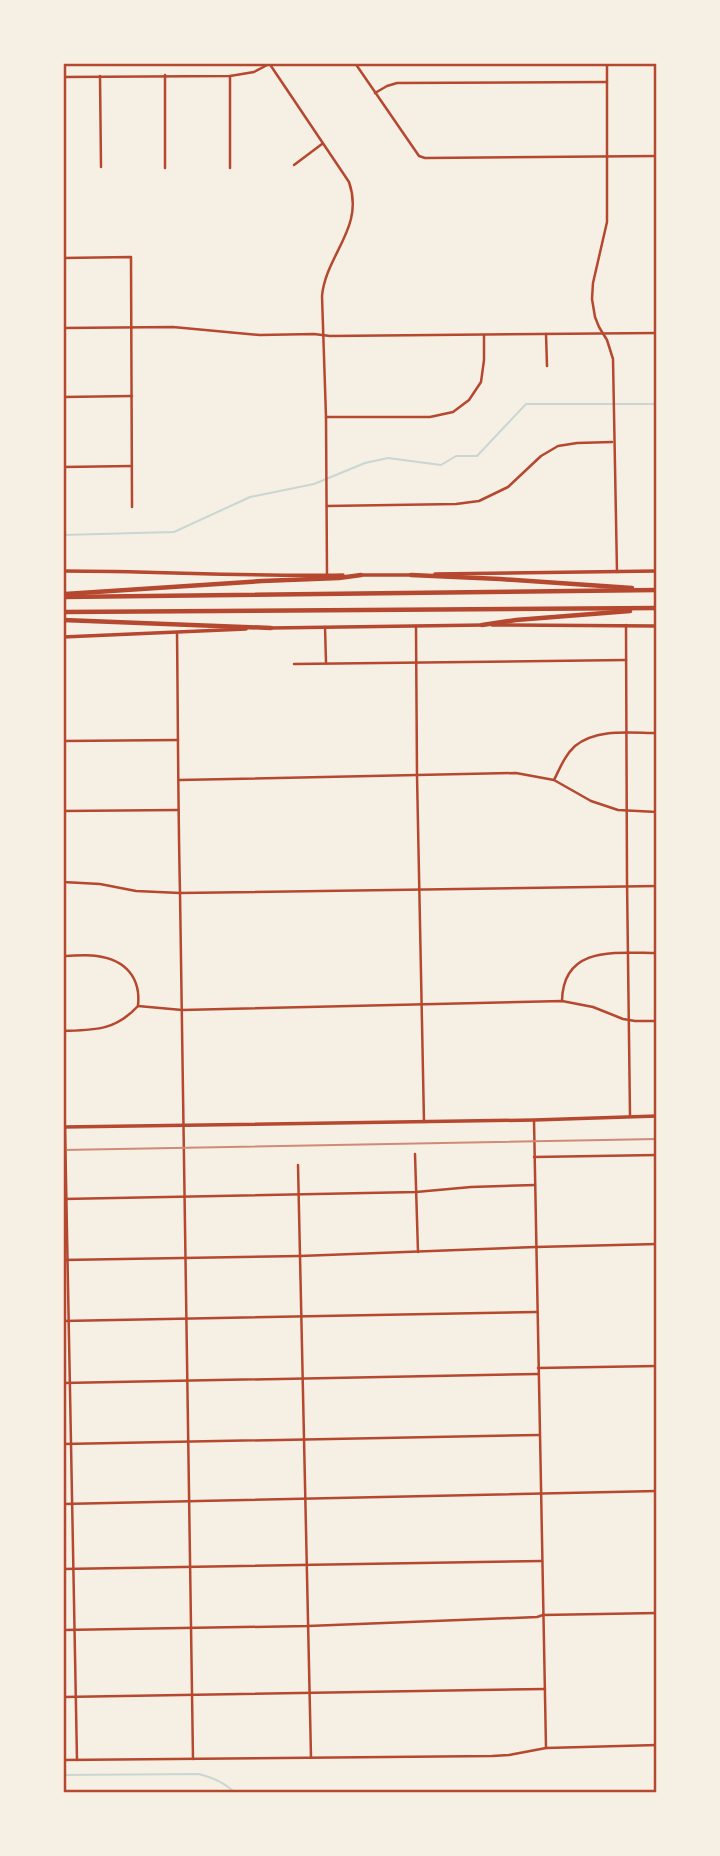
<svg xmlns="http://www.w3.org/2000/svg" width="720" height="1856" viewBox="0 0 720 1856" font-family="'Open Sans',sans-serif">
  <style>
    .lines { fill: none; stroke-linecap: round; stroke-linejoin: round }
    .stream { stroke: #c9d6d2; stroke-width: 2 }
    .minor { stroke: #b5482f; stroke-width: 2.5 }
    .secondary { stroke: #b5482f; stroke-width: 3.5 }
    .motorway { stroke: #b5482f; stroke-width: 4.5 }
    .rail { stroke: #cf8b77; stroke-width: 2 }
    .neatline { fill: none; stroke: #b5482f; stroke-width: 2.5 }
  </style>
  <rect width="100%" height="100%" fill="#f6efe4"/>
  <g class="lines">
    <g class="stream">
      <path d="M63,535L174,532L250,497L314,484L365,463L388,458L441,465L456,456H477L526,404H657"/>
      <path d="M63,1775L199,1774C213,1778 224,1782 235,1793"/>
    </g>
    <g class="minor">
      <path d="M269,63L349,182C365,228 326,254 322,296L326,417L327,574"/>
      <path d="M355,63L419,156L425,158L657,156"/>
      <path d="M607,63V222L593,283L592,299L595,317L599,327L607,340L613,359L617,572"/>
      <path d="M165,75V168"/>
      <path d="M100,76L101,167"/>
      <path d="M230,76V168"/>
      <path d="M63,77L230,76L254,72L271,63"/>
      <path d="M375,93L387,86L397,83L607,82"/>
      <path d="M294,165L322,144"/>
      <path d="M63,258L131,257L132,507"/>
      <path d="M63,328L173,327L260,335L314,334L330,336L657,333"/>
      <path d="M546,334L547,366"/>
      <path d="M63,397L132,396"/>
      <path d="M326,417H430L453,412L469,400L481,382L484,360V335"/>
      <path d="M63,467L132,466"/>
      <path d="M327,506L456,504L479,501L508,487L541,456L558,446L577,443L612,442"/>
      <path d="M626,625L627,880L630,1115"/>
      <path d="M416,626L417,775L424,1122"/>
      <path d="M325,627L326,662"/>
      <path d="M177,632C178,719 178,806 180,893L193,1759"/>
      <path d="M294,664L626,660"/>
      <path d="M63,741L178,740"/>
      <path d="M179,780L516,773L554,780L591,801L618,810L657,812"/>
      <path d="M554,780C560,768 565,755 575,746C597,728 631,733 657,733"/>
      <path d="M63,811L178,810"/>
      <path d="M63,882L100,884L136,891L180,893L657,886"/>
      <path d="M63,956C74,956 86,954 97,956C126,960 141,978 138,1006"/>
      <path d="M562,1001C563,945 616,953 657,953"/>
      <path d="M138,1006L182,1010L562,1001L593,1007L623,1019L635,1021H657"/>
      <path d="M63,1031C94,1030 115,1031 138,1006"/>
      <path d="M534,1120L546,1748"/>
      <path d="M65,1127L77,1760"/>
      <path d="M415,1154L418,1252"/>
      <path d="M534,1157L657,1155"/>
      <path d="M298,1165L311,1757"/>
      <path d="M63,1199L416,1192L471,1187L535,1185"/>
      <path d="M63,1260L300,1256L536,1247L657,1244"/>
      <path d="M63,1321L537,1312"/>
      <path d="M538,1368L657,1366"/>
      <path d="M63,1383L538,1374"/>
      <path d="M63,1444L539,1435"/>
      <path d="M63,1504L657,1491"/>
      <path d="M63,1569L542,1561"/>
      <path d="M63,1630L308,1626L537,1617L543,1615L657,1613"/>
      <path d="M63,1697L545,1689"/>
      <path d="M63,1760L492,1756L509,1755L546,1748L657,1745"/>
    </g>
    <g class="secondary">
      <path d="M63,571C157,571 250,577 343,575"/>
      <path d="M435,574L657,571"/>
      <path d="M362,575H413"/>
      <path d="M492,625L657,626"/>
      <path d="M271,628L484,625"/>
      <path d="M63,637L246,629"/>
      <path d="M63,1127L534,1120L657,1116"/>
    </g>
    <g class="motorway">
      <path d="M411,575L500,579L632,588"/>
      <path d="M65,594L262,581L339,578L361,575"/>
      <path d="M63,597L657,590"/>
      <path d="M63,612L657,608"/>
      <path d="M63,620L271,628"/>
      <path d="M482,625L516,620L630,611"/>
    </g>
    <path class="rail" d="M63,1150L657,1139"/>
  </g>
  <rect width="720" height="1856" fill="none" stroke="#f6efe4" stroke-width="130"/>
  <rect x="65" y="65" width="590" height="1726" class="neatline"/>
</svg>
